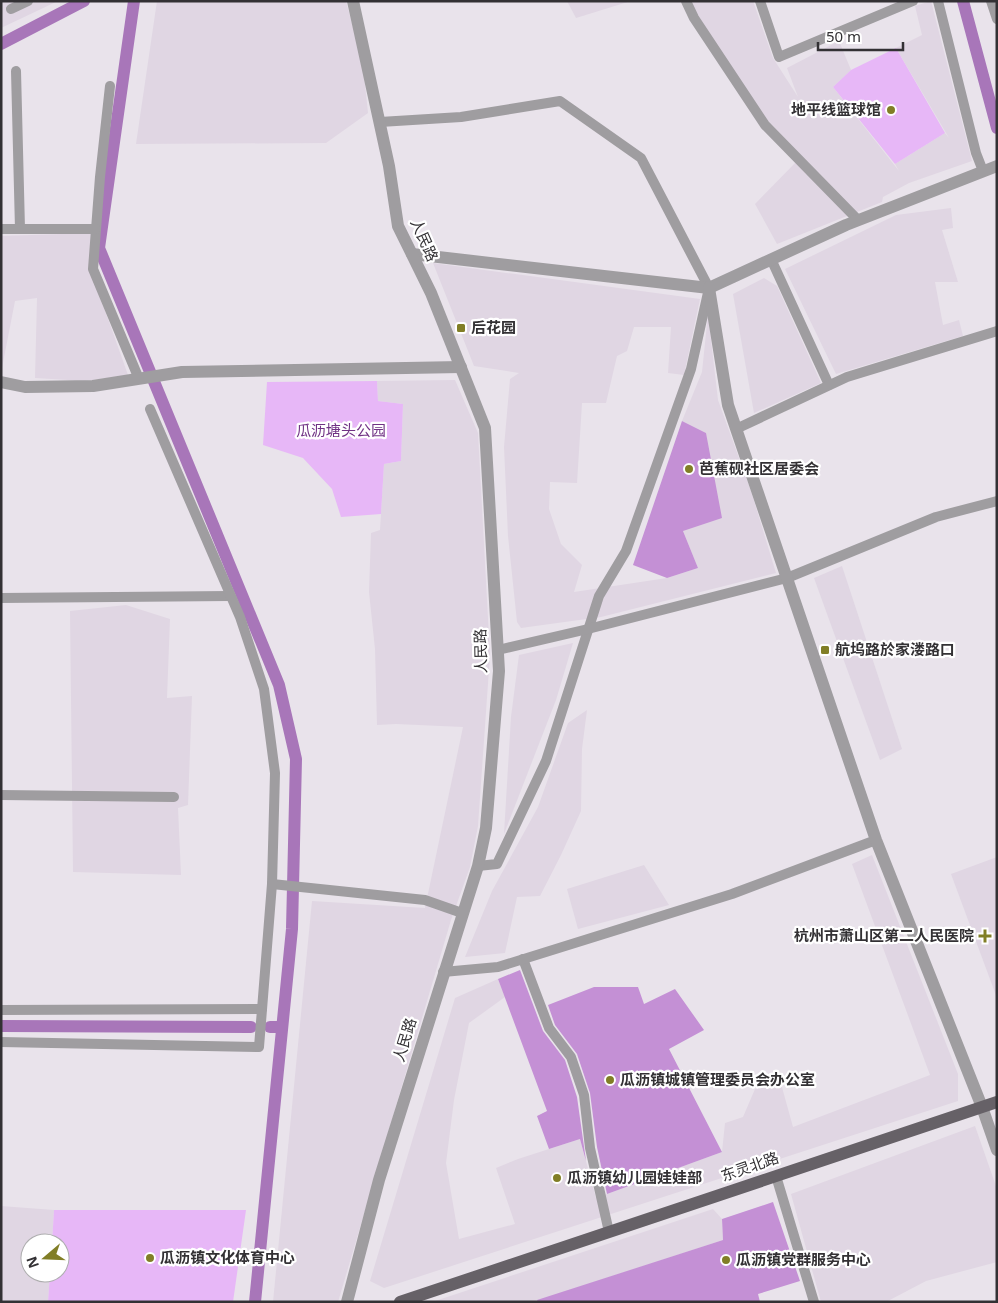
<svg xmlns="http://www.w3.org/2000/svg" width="998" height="1303" viewBox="0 0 998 1303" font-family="'Noto Sans','Noto Sans SC',sans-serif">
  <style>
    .built { fill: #e0d6e3 }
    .green { fill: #e7b7f7 }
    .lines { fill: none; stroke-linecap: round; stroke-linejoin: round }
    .canal { stroke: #a876b9; stroke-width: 12 }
    .building { fill: #c490d5 }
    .minor { stroke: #9f9da0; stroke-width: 10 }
    .tertiary { stroke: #9f9da0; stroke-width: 12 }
    .primary { stroke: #666167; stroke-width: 12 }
    .poi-dot { fill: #817e26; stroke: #fff; stroke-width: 2 }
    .labels { text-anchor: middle; stroke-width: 4.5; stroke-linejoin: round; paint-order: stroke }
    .poi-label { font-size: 15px; font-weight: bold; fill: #333134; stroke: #fff; text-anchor: start }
    .street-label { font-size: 15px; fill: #333134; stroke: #fff }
    .park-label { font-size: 15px; fill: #703284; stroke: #fff }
  </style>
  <rect width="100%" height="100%" fill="#e9e3eb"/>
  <g class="built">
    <path d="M1,1H58L1,28Z"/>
    <path d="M157,1H346L363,65L368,113L326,143L136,144Z"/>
    <path d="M567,1H631L576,18Z"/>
    <path d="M688,1H753L773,58L798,97L787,68L839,41L851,70L833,87L899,171L895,164L945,133L949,138L896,48L922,35L915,6L931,1L972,161L909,183L883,197L882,202L777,244L755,204L797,161L765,125Z"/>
    <path d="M951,208L953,228L942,230L958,282H935L943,325L959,320L963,336L836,374L785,269L896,215Z"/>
    <path d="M92,233L102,302L128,375L85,381L35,378L37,298L15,301L1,373V236Z"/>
    <path d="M433,263L700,299L684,375L668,373L671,327H634L627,351L617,356L606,403H582L577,483L550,482L549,509L561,544L582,565L574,592L667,578L698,568L683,531L706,433L682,421L702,372L708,314L718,400L752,494L776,573L601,617L521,628L517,622L508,536L504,447L510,379L519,373L474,366Z"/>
    <path d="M764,278L777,286L821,383L754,413L733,294Z"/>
    <path d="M455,380L478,433L490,655L478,826L470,867L451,920L338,1302H273L312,901L425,908L463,727L396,724L377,725L375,649L369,592L371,533L380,530L384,464L401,461L403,404L378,401L377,381Z"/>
    <path d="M842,566L902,749L880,760L814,578Z"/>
    <path d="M126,605L170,619L167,698L192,696L188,805L178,808L181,875L73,872L70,611Z"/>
    <path d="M573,643L556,700L504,834L511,717L519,655Z"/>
    <path d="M587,710L582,749L581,811L561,855L540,896L517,897L505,953L465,957L492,891L538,807L568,723Z"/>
    <path d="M872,855L958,1074V1101L384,1288L370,1281L455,998L498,979L505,997L469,1023L454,1100L446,1163L459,1239L515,1224L496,1168L518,1159L580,1139L596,1198L722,1152L725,1123L743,1117L755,1089L780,1080L793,1127L930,1075L852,864Z"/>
    <path d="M997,857V998L951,874Z"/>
    <path d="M644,865L669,905L578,929L567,889Z"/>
    <path d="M975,1126L997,1189V1262L926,1281L886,1302H821L791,1194Z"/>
    <path d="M1,1206L54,1210L52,1243H30V1273H50L48,1302H1Z"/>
    <path d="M713,1209L722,1219L723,1240L533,1302L435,1301Z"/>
  </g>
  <g class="green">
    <path d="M896,48L945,133L895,164L833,87L851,70Z"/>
    <path d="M377,381L378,401L403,404L401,461L384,464L381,514L341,517L332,489L303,458L263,445L267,382Z"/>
    <path d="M54,1210H246L233,1302H48L50,1273H60V1243H52Z"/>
  </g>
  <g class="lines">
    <g class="canal">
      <path d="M134,1L99,248L279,685L296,759L292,929L255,1302"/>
      <path d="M963,1L997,128"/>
      <path d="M1,44L84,1"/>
      <path d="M1,1026L251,1027"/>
      <path d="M270,1027H282"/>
    </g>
  </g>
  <g class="building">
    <path d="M682,421L706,433L722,518L683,531L698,568L667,578L633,565Z"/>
    <path d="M520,970L543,1031L565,1060L577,1097L586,1161L580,1139L549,1149L537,1116L547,1111L498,979Z"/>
    <path d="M594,987H638L644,1004L675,989L704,1030L669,1049L722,1152L607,1194L597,1147L590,1093L577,1054L555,1025L548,1005Z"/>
    <path d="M773,1202L800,1281L758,1294L760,1302H538L537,1300L723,1240L722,1219Z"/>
  </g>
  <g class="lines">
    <g class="minor">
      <path d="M686,1L694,18L765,125L858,220"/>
      <path d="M760,1L779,57L913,1"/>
      <path d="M938,1L976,153L983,171"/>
      <path d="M991,1L997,19"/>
      <path d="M11,9L28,1"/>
      <path d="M16,71L20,229"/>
      <path d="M110,86L100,177L93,269L139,379"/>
      <path d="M380,122L461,117L560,101L641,158L709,288L691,369L626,551L599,596L546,761L497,864L478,866"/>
      <path d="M1,229H96"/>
      <path d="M771,259L829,385"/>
      <path d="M736,429L847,377L997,331"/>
      <path d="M1,598L230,596"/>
      <path d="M498,650L588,629L787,578L936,517L997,501"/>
      <path d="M1,795L174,797"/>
      <path d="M272,884L425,900L462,913"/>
      <path d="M523,959L549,1028L571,1057L584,1095L590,1148L609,1232"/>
      <path d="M443,972L498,967L732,894L876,840"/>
      <path d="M1,1010L262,1009"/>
      <path d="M1,1042L259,1047L272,884L275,773L264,689L240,617L150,409"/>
      <path d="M776,1176L814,1302"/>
    </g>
    <g class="tertiary">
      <path d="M412,254L709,288L846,225L997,166"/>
      <path d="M709,288L728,405L876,840L982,1107L997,1150"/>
      <path d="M1,382L25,387L93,386L182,372L461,367"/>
      <path d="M347,1302L379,1180L478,866L486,828L499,671L485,428L431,293L398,226L389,166L353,1"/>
    </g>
    <path class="primary" d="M400,1302L997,1102"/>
  </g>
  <g class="poi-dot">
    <circle cx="891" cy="110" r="5"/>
    <rect x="456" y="323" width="10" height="10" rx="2.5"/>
    <circle cx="689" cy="469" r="5"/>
    <rect x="820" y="645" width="10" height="10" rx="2.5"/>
    <path d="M982.5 928.5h5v5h5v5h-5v5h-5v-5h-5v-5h5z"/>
    <circle cx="610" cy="1080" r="5"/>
    <circle cx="557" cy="1178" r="5"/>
    <circle cx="150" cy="1258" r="5"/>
    <circle cx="726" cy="1260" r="5"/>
  </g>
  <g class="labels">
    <g class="poi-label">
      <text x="881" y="115" text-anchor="end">地平线篮球馆</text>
      <text x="471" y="333">后花园</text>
      <text x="699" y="474">芭蕉砚社区居委会</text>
      <text x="835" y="655">航坞路於家溇路口</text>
      <text x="974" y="941" text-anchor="end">杭州市萧山区第二人民医院</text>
      <text x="620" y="1085">瓜沥镇城镇管理委员会办公室</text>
      <text x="567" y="1183">瓜沥镇幼儿园娃娃部</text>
      <text x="160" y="1263">瓜沥镇文化体育中心</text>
      <text x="736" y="1265">瓜沥镇党群服务中心</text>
    </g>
    <g class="street-label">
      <text transform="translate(424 240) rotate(66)" y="5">人民路</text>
      <text transform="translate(481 651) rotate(-91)" y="5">人民路</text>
      <text transform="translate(405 1040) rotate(-73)" y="5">人民路</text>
      <text transform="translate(750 1167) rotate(-19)" y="5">东灵北路</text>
    </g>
    <g class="park-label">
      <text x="341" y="436">瓜沥塘头公园</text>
    </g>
  </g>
  <rect width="998" height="1303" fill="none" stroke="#333134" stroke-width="5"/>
  <g transform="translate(45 1258) rotate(251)"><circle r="24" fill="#ffffff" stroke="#adadae"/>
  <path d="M0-4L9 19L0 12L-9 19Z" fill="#817e26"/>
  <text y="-8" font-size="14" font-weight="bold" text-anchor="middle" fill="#333134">N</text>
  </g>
  <path d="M818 42v8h85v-8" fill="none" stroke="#333134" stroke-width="2.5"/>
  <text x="826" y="42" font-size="15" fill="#333134" stroke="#ffffff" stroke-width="4" paint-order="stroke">50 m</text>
</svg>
